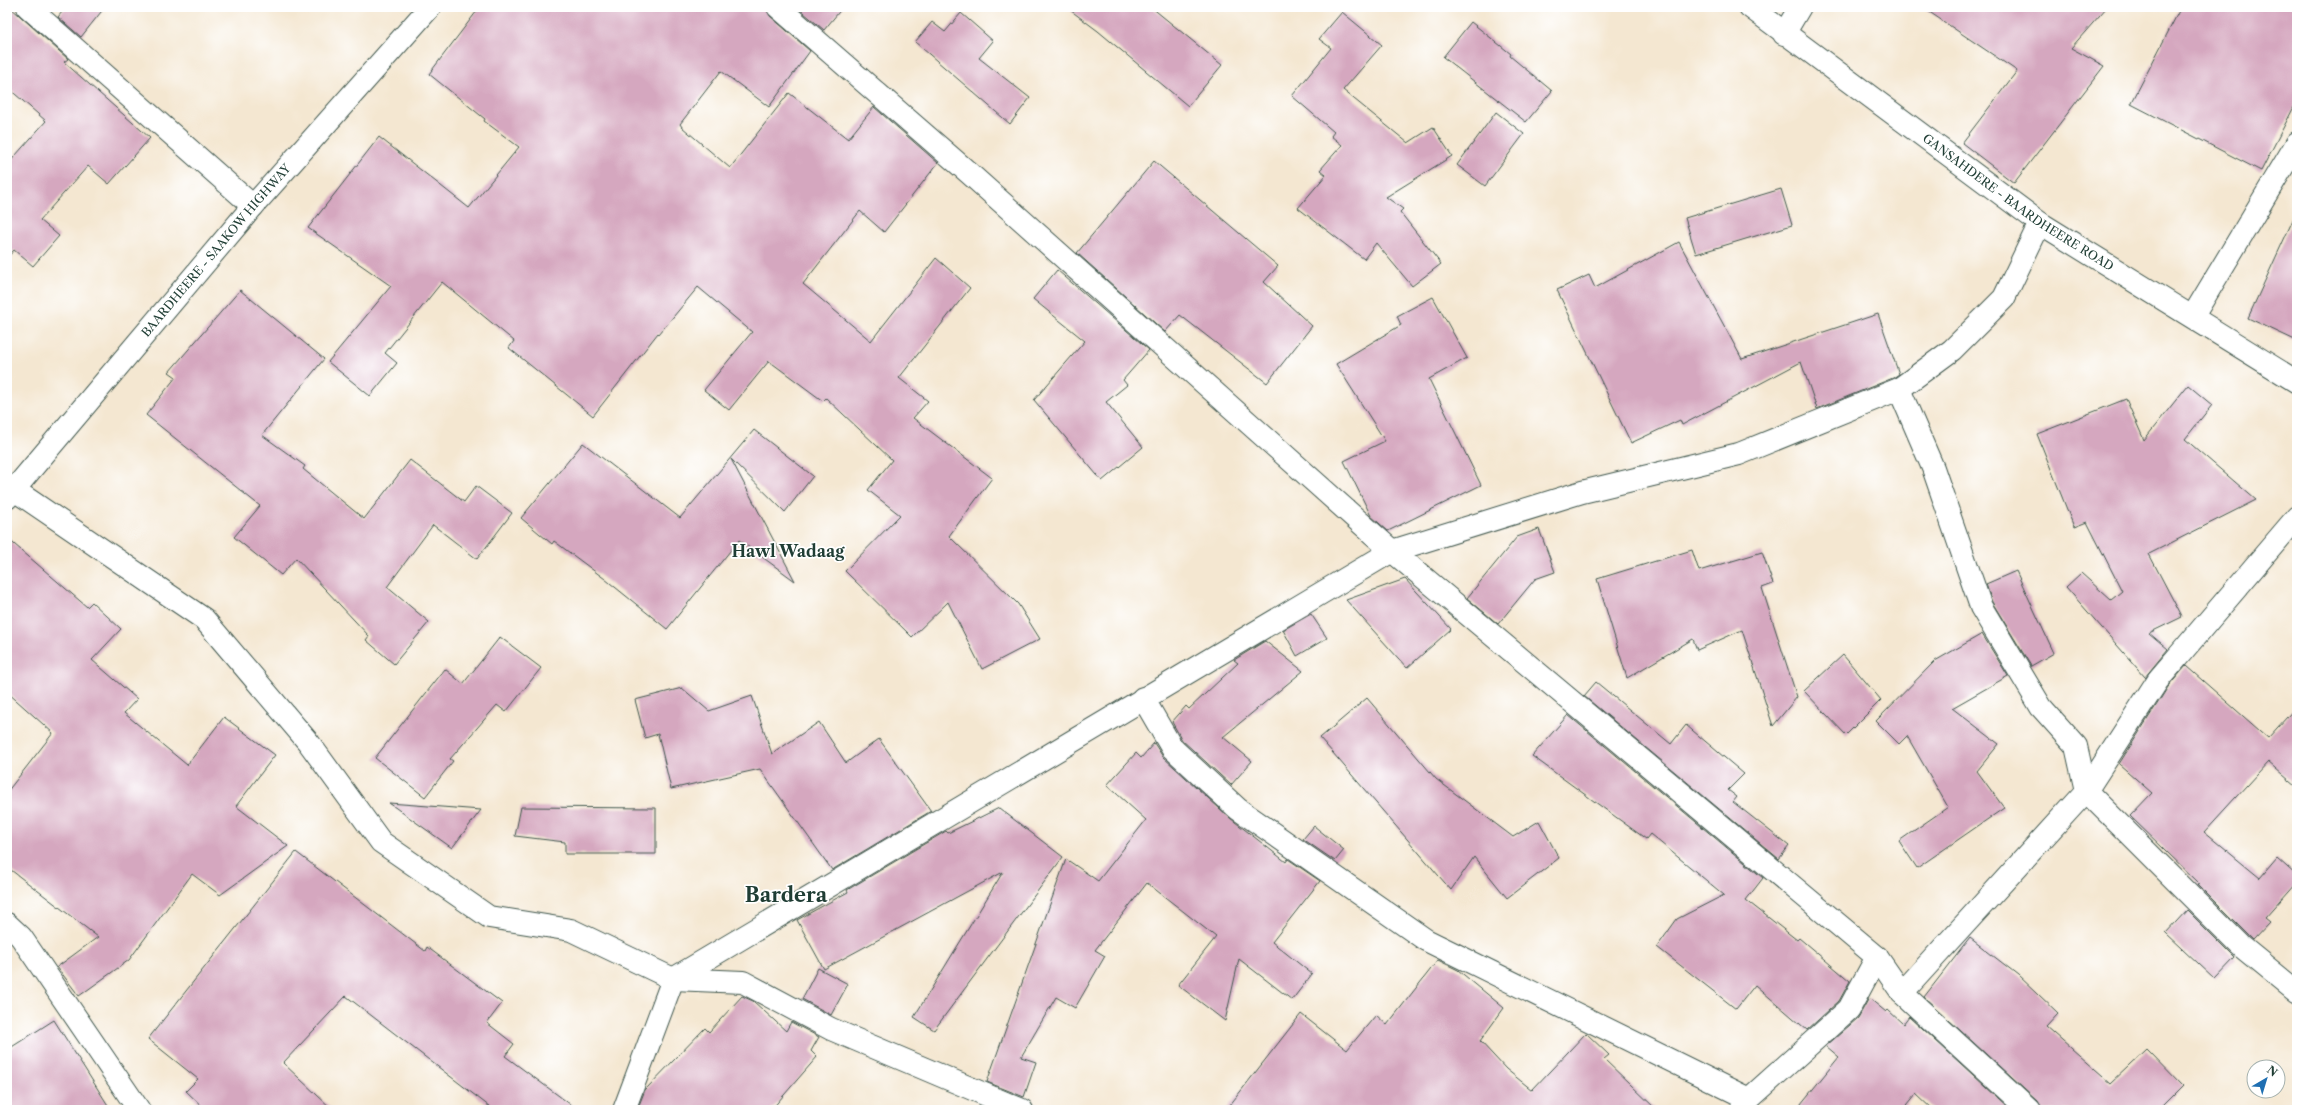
<svg xmlns="http://www.w3.org/2000/svg" width="2304" height="1117" viewBox="0 0 2304 1117" font-family="'Libre Caslon Text',serif">
  <style>
    .building { fill: #d5a7bf }
    .lines { fill: none; stroke-linecap: round; stroke-linejoin: round }
    .street-casing { stroke: #3f564c; stroke-width: 24 }
    .secondary-casing { stroke: #3f564c; stroke-width: 24 }
    .street { stroke: #fff; stroke-width: 22 }
    .secondary { stroke: #fff; stroke-width: 22 }
    .labels { text-anchor: middle; stroke-width: 3.5; stroke-linejoin: round; paint-order: stroke }
    .street-label { font-size: 12px; fill: #1f3d34; stroke: #fff }
    .district-label { font-size: 16px; font-weight: bold; fill: #1f3d34; stroke: #fff }
    .town-label { font-size: 20px; font-weight: bold; fill: #1f3d34; stroke: #fff }
  </style>
  <rect width="100%" height="100%" fill="#fff"/>
  <filter id="ink" filterUnits="userSpaceOnUse"><feTurbulence type="fractalNoise" baseFrequency=".025" numOctaves="2"/><feDisplacementMap in="SourceGraphic" scale="8" xChannelSelector="R" yChannelSelector="G"/><feConvolveMatrix kernelMatrix="1 2 1 2 8 2 1 2 1" color-interpolation-filters="sRGB"/></filter>
  <filter id="wash" filterUnits="userSpaceOnUse"><feTurbulence type="fractalNoise" baseFrequency=".012" numOctaves="4" result="noise"/><feDisplacementMap in="SourceGraphic" scale="16" xChannelSelector="R" yChannelSelector="G"/><feGaussianBlur stdDeviation="0.9" result="paint"/><feColorMatrix in="noise" values="0 0 0 0 0 0 0 0 0 0 0 0 0 0 0 0 0 1.4 0 .05"/><feComposite in="paint" operator="in"/></filter>
  <g filter="url(#wash)">
    <rect width="100%" height="100%" fill="#f4e7d1"/>
    <g id="blocks">
      <g class="building">
        <path d="M7,7H10L68,59L64,62L150,138L109,184L88,166L40,220L59,236L33,266L14,250L7,258V165L46,121L7,87Z"/>
        <path d="M66,7H105L81,37L58,17Z"/>
        <path d="M480,7H766L770,16L810,51L769,107L721,71L680,124L682,127L730,168L789,93L848,139L874,107L938,163L884,232L860,211L803,284L871,341L936,258L970,288L899,378L928,401L913,418L992,478L949,536L1018,604L1040,639L982,669L948,602L912,637L845,571L900,515L868,490L892,460L826,398L823,401L769,361L729,410L704,390L752,332L698,287L659,334L658,333L593,416L509,348L514,341L442,282L385,353L397,363L370,396L328,362L391,286L308,228L379,137L469,208L519,147L484,121L485,119L429,74Z"/>
        <path d="M797,7H843L824,30Z"/>
        <path d="M1066,7H1151L1222,65L1188,106L1098,31Z"/>
        <path d="M1922,7H2107L2071,48L2104,66L2014,183L1962,143L2017,71Z"/>
        <path d="M2181,7H2297V101L2261,171L2131,104Z"/>
        <path d="M1342,12L1382,45L1343,90L1408,143L1433,127L1452,156L1386,197L1403,209L1400,212L1441,264L1412,286L1376,243L1364,259L1298,208L1326,175L1320,170L1342,145L1331,136L1334,132L1292,96L1331,48L1319,39Z"/>
        <path d="M961,13L993,41L979,58L1030,98L1010,124L915,42L932,22L945,32Z"/>
        <path d="M1471,22L1511,54L1510,56L1552,91L1526,122L1443,57Z"/>
        <path d="M1496,112L1524,134L1485,186L1457,165Z"/>
        <path d="M1154,161L1278,266L1264,282L1312,326L1267,383L1180,315L1165,332L1077,253Z"/>
        <path d="M1781,189L1792,225L1696,254L1685,218Z"/>
        <path d="M2297,211V341L2248,318Z"/>
        <path d="M1679,242L1742,359L1878,314L1899,374L1893,378L1817,409L1801,362L1682,425L1680,420L1631,443L1557,290L1589,275L1595,288Z"/>
        <path d="M1057,270L1149,350L1123,380L1127,385L1106,402L1143,447L1102,481L1034,400L1085,341L1033,299Z"/>
        <path d="M240,290L324,359L262,435L305,466L303,469L364,519L410,460L464,502L476,486L512,513L477,559L433,525L387,587L429,622L394,664L366,640L369,636L296,558L281,575L234,537L260,506L146,415L176,377L169,372Z"/>
        <path d="M1433,297L1467,358L1429,379L1481,485L1388,531L1371,516L1344,461L1385,441L1336,364L1401,325L1397,316Z"/>
        <path d="M2188,385L2212,405L2185,439L2256,500L2149,554L2182,617L2149,633L2168,649L2145,677L2066,587L2081,573L2111,600L2122,591L2087,522L2074,527L2037,434L2126,399L2144,440Z"/>
        <path d="M754,430L813,476L785,512L731,459L795,581L739,540L667,629L605,579L554,541L552,544L521,518L583,443L680,518Z"/>
        <path d="M1539,529L1555,572L1535,579L1498,624L1467,598L1517,537Z"/>
        <path d="M7,538L87,607L92,602L121,629L92,660L137,699L124,713L187,765L224,717L275,755L236,806L288,846L220,895L192,874L129,960L79,996L57,967L98,937L7,867V792L53,733L7,692Z"/>
        <path d="M1692,550L1699,571L1762,552L1773,584L1762,588L1797,697L1773,726L1742,630L1697,650L1693,639L1627,678L1597,579Z"/>
        <path d="M2016,571L2054,653L2031,666L1992,602L1986,584Z"/>
        <path d="M1405,579L1451,629L1407,668L1346,600Z"/>
        <path d="M1311,614L1327,638L1297,656L1283,630Z"/>
        <path d="M1982,634L2008,676L1952,708L1999,744L1977,771L2004,808L1917,868L1899,841L1948,807L1907,736L1899,744L1876,721L1935,661Z"/>
        <path d="M500,637L541,668L506,712L497,705L450,759L453,761L425,797L375,758L445,669L463,684Z"/>
        <path d="M1265,641L1303,671L1223,737L1252,761L1231,785L1182,740L1172,722L1186,706L1189,709L1238,663L1234,660Z"/>
        <path d="M1843,655L1881,700L1846,735L1804,691Z"/>
        <path d="M2186,666L2268,738L2297,706V787L2268,762L2204,832L2260,878L2277,858L2297,876V882L2265,918L2270,922L2253,940L2198,885L2200,884L2130,816L2152,793L2119,764L2168,687Z"/>
        <path d="M1596,682L1671,744L1686,725L1744,774L1728,790L1737,797L1733,802L1789,846L1779,859L1584,696Z"/>
        <path d="M682,688L709,711L752,696L772,754L819,722L846,763L879,739L931,811L832,870L760,769L671,789L658,734L645,738L635,700Z"/>
        <path d="M1367,698L1436,779L1513,837L1539,821L1559,858L1507,898L1474,857L1451,890L1320,738Z"/>
        <path d="M1568,715L1763,878L1746,900L1797,940L1799,938L1850,981L1839,1001L1807,1030L1755,985L1736,1009L1657,947L1677,919L1724,895L1650,834L1646,839L1532,756Z"/>
        <path d="M1154,743L1163,757L1230,818L1286,862L1288,859L1320,881L1272,942L1312,974L1292,1000L1239,959L1225,1021L1178,985L1216,937L1147,883L1095,950L1105,956L1075,1008L1056,997L1021,1057L1036,1062L1024,1097L987,1082L1066,859L1098,881L1146,820L1107,785L1136,753L1141,758Z"/>
        <path d="M389,803L481,810L452,848Z"/>
        <path d="M521,807L656,808V854H565V842L515,836Z"/>
        <path d="M999,808L1063,857L934,1030L914,1017L1003,872L824,969L797,920L848,892L847,890L946,831L948,833Z"/>
        <path d="M1314,826L1344,850L1335,861L1303,839Z"/>
        <path d="M296,852L425,951L427,947L502,1003L487,1023L514,1044L505,1056L578,1110H494L346,996L283,1063L333,1110H206L186,1091L198,1079L148,1039Z"/>
        <path d="M2187,910L2235,958L2215,979L2166,933Z"/>
        <path d="M1970,938L2018,975L2058,1013L2046,1026L2111,1083L2147,1049L2183,1086L2159,1110H2041L2037,1101L1924,997Z"/>
        <path d="M1438,960L1458,970L1504,1008L1480,1041L1506,1069L1532,1090L1586,1033L1609,1055L1604,1059L1657,1110H1226L1301,1014L1347,1050L1376,1015L1387,1025Z"/>
        <path d="M818,968L848,984L831,1015L802,999Z"/>
        <path d="M742,996L753,1001L786,1031L791,1022L819,1037L811,1051L817,1057L771,1110H637L645,1090L705,1028L709,1032Z"/>
        <path d="M1869,998L1886,1012L1888,1010L1903,1024L1909,1016L2011,1110H1933L1916,1094L1903,1110H1796L1839,1057L1826,1046L1858,1018Z"/>
        <path d="M54,1020L111,1110H7V1050Z"/>
      </g>
    </g>
  </g>
  <g filter="url(#ink)">
    <use href="#blocks" fill-opacity="0" stroke="#3f564c" stroke-width="1"/>
    <g class="lines">
      <defs>
        <g id="street">
          <path d="M28,7L253,206"/>
          <path d="M778,7L969,173L1392,551L1877,957L1902,993L2029,1110"/>
          <path d="M1784,34L1800,7"/>
          <path d="M2193,316L2297,143"/>
          <path d="M1899,389L1933,468L1981,607L2041,707L2076,746L2086,791L2242,947L2297,992"/>
          <path d="M7,485L204,619L309,743L381,842L489,917L571,930L673,979L743,982L831,1029L1022,1110"/>
          <path d="M1143,698L1172,748L1238,809L1426,940L1749,1099"/>
          <path d="M7,924L21,937L139,1110"/>
          <path d="M1902,993L2086,791L2158,680L2297,517"/>
          <path d="M624,1110L673,979L1392,551L1582,492L1739,454L1899,389L1952,350L2004,298L2040,223"/>
          <path d="M1741,1110L1749,1099L1849,1009L1877,957"/>
        </g>
        <g id="secondary">
          <path id="s1" d="M1750,7L2040,223L2297,382"/>
          <path id="s2" d="M7,498L253,206L430,7"/>
        </g>
      </defs>
      <use href="#street" class="street-casing"/>
      <use href="#secondary" class="secondary-casing"/>
      <use href="#street" class="street"/>
      <use href="#secondary" class="secondary"/>
    </g>
  </g>
  <g class="labels">
    <g class="street-label">
      <text dy="4" stroke="none"><textPath href="#s1" startOffset="332">GANSAHDERE - BAARDHEERE ROAD</textPath></text>
      <text dy="4" stroke="none"><textPath href="#s2" startOffset="324">BAARDHEERE - SAAKOW HIGHWAY</textPath></text>
    </g>
    <g class="district-label">
      <text x="788" y="557">Hawl Wadaag</text>
    </g>
    <g class="town-label">
      <text x="786" y="902">Bardera</text>
    </g>
  </g>
  <rect width="2304" height="1117" fill="none" stroke="#fff" stroke-width="24"/>
  <g transform="translate(2266 1079) rotate(38)"><circle r="19" fill="#ffffff" stroke="#a5b1ae"/>
  <path d="M0-3L7 15L0 10L-7 15Z" fill="#1f6fb2"/>
  <text y="-6" font-size="11" font-weight="bold" text-anchor="middle" fill="#1f3d34">N</text>
  </g>
</svg>
